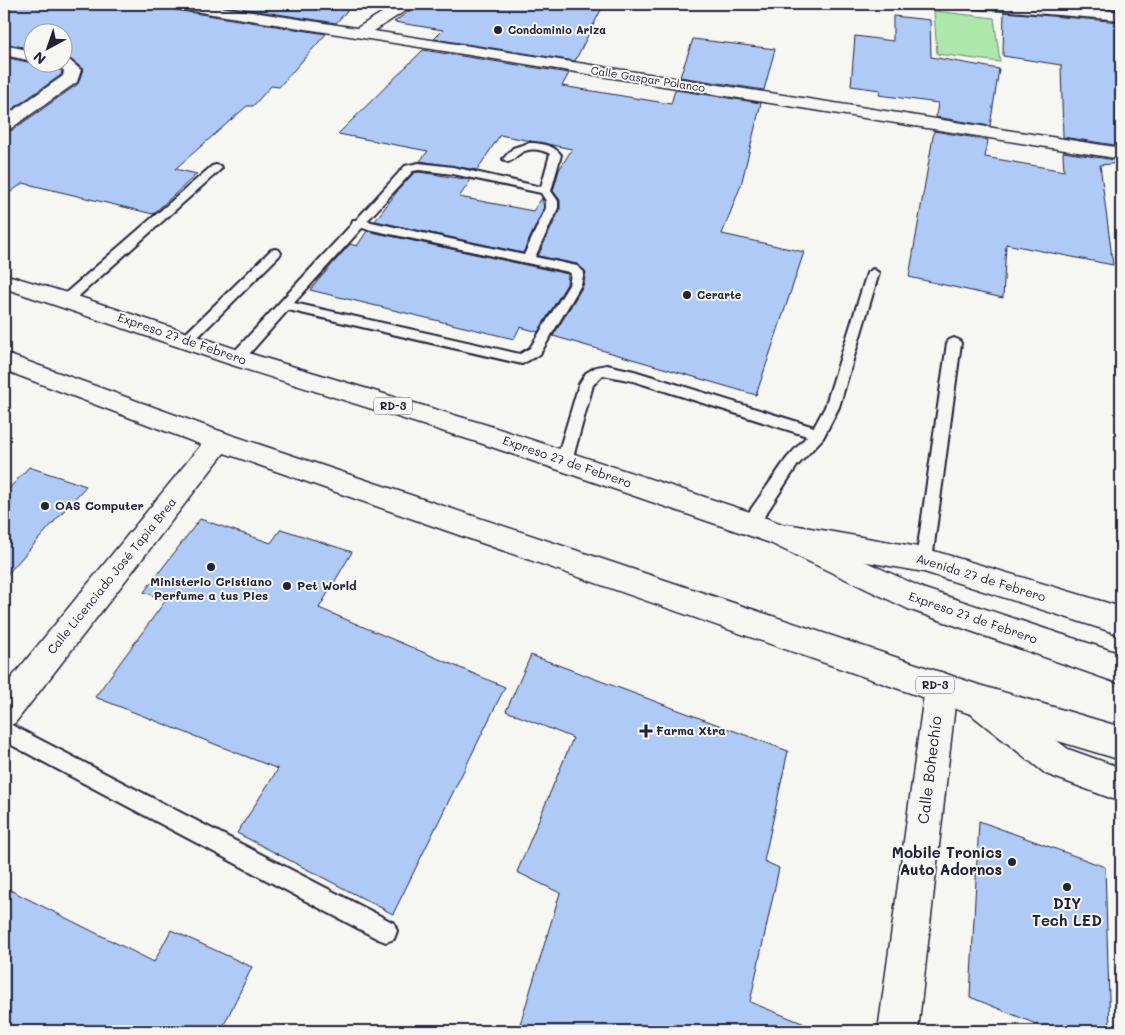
<svg xmlns="http://www.w3.org/2000/svg" width="1125" height="1035" viewBox="0 0 1125 1035" font-family="Mali,sans-serif">
  <style>
    .green { fill: #aee7ab; stroke: #688473 }
    .building { fill: #b0caf7; stroke: #22223b }
    .lines { fill: none; stroke-linecap: round; stroke-linejoin: round }
    .lane-casing { stroke: #22223b; stroke-width: 4 }
    .street-casing { stroke: #22223b; stroke-width: 3 }
    .secondary-casing { stroke: #22223b; stroke-width: 3 }
    .primary-casing { stroke: #22223b; stroke-width: 3 }
    .highway-casing { stroke: #22223b; stroke-width: 3 }
    .lane { fill: #f6f6f2; fill-rule: evenodd }
    .street { fill: #f6f6f2; fill-rule: evenodd }
    .secondary { fill: #f6f6f2; fill-rule: evenodd }
    .primary { fill: #f6f6f2; fill-rule: evenodd }
    .highway { fill: #f6f6f2; fill-rule: evenodd }
    .poi-dot { fill: #22223b; stroke: #f6f6f2; stroke-width: 2 }
    .labels { text-anchor: middle; stroke-width: 4; stroke-linejoin: round; paint-order: stroke }
    .far-poi-label { font-size: 11px; font-weight: bold; fill: #22223b; stroke: #f6f6f2; text-anchor: start }
    .far-street-label { font-size: 11px; fill: #22223b; stroke: #f6f6f2 }
    .shield { fill: #f6f6f2; stroke: #626272; stroke-width: 1 }
    .shield-label { font-size: 11px; font-weight: bold; fill: #22223b }
    .street-label { font-size: 12px; fill: #22223b; stroke: #f6f6f2 }
    .poi-label { font-size: 12px; font-weight: bold; fill: #22223b; stroke: #f6f6f2; text-anchor: start }
    .near-street-label { font-size: 15px; fill: #22223b; stroke: #f6f6f2 }
    .near-poi-label { font-size: 15px; font-weight: bold; fill: #22223b; stroke: #f6f6f2; text-anchor: end }
  </style>
  <rect width="100%" height="100%" fill="#f6f6f2"/>
  <filter id="ink" filterUnits="userSpaceOnUse"><feTurbulence type="fractalNoise" baseFrequency=".02" numOctaves="2"/><feDisplacementMap in="SourceGraphic" scale="10" xChannelSelector="R" yChannelSelector="G"/><feConvolveMatrix kernelMatrix="1 2 1 2 8 2 1 2 1" color-interpolation-filters="sRGB"/></filter>
  <g filter="url(#ink)">
    <path class="green" d="M934,11L994,18L1000,62L937,54Z"/>
    <g class="building">
      <path d="M4,4H60L82,7L87,4H166L168,8L175,10L326,34L279,87L271,86L253,106H247L175,169L197,174L153,214L23,183L4,197V132L11,131L78,84L83,69L69,58L62,55V32H32V49L4,43Z"/>
      <path d="M212,4H353L336,23Z"/>
      <path d="M415,4H604L575,61L434,39L443,30L394,22L412,9Z"/>
      <path d="M1047,4H1121V9Z"/>
      <path d="M1004,12L1121,22V146L1063,137L1061,65L1003,56Z"/>
      <path d="M893,16L930,20L931,57L999,69L990,126L936,117L938,103L879,95L880,90L851,86L855,36L893,41Z"/>
      <path d="M693,39L775,49L764,90L680,77Z"/>
      <path d="M423,50L569,73L562,86L671,104L675,90L761,103L741,185L722,234L804,252L756,395L553,336L583,286L586,272L577,264L538,256L560,209V200L553,191L559,170L572,149L500,135L477,170L420,161L428,151L338,134Z"/>
      <path d="M4,57L32,63L52,62L62,72L61,75L4,115Z"/>
      <path d="M934,131L988,140L985,157L1064,171L1063,152L1121,161V163L1100,165L1113,265L1006,244L1003,298L909,277Z"/>
      <path d="M419,172L471,180L459,197L533,211L542,198L544,208L523,253L375,221L399,189L414,173Z"/>
      <path d="M367,231L568,274L567,284L538,332L520,327L514,339L310,290L350,244L357,246Z"/>
      <path d="M29,467L86,486L4,578V494Z"/>
      <path d="M200,519L271,543L281,529L352,552L319,608L505,687L393,914L237,833L278,769L95,697L166,600L144,592Z"/>
      <path d="M531,655L788,751L764,861L779,868L750,1002L817,1029V1031H518L560,893L517,872L573,738L506,711Z"/>
      <path d="M979,821L1105,867L1110,1031H1053L970,997Z"/>
      <path d="M4,887L154,962L171,930L252,967L221,1031H4Z"/>
    </g>
    <g class="lines">
      <defs>
        <g id="lane">
          <path d="M529,143C541,143 554,145 561,155L551,191L558,201V208L535,257L577,266L584,272L581,285L540,354L522,364L288,310L242,362H232L230,358L232,354L352,224L353,220H356L405,166L409,165L419,163L453,167L541,187L550,154C540,149 528,147 518,155C514,158 513,161 508,162L503,159L513,148ZM419,170L453,174L541,193L546,201V208L524,255L367,221L413,171ZM362,228L569,272L571,274L569,285L530,348L520,354L294,303Z"/>
          <path d="M216,165L220,166L222,168L220,170L71,303H61L59,300L61,297L212,166Z"/>
          <path d="M275,249L279,250L281,253L279,256L191,344H181L179,341L181,338L271,250Z"/>
          <path d="M873,269L879,273L839,407L823,438L797,466L756,529L750,531L744,529L742,524L744,519L787,458L807,436L633,381L603,375L593,385L572,461L569,465L564,467L559,465L556,461L579,384L586,373L596,367L607,365L634,371L814,427L825,407L867,273Z"/>
          <path d="M954,338L959,340L961,343L932,560L930,565L924,567L918,565L916,560L947,343L949,340Z"/>
          <path d="M4,721L394,923L397,931L394,939L386,942L378,939L4,741Z"/>
        </g>
        <g id="street">
          <path d="M168,4H201L357,28L396,4H413L411,7L374,31L1121,148V159L175,8L170,7Z"/>
          <path d="M965,4H1024L1121,11V20L972,8L967,7Z"/>
          <path d="M4,45L32,51V61L4,55Z"/>
          <path d="M62,57L68,59L81,70L77,82L10,129L4,130V117L63,76L64,71L54,62H62Z"/>
          <path d="M941,672L952,676L957,687L918,1031H878L925,687L930,676Z"/>
        </g>
        <path id="secondary" d="M219,431L228,434L232,441L228,448L15,723L4,728V687L210,434Z"/>
        <g id="primary">
          <path d="M787,524L924,548L1121,607V635L924,572L787,548L777,544L773,536L777,528Z"/>
          <path d="M984,689L995,694L1068,749L1121,768V802L1046,774L973,716L968,705L973,694Z"/>
        </g>
        <g id="highway">
          <path d="M4,274L74,295L245,352L487,425L750,512L790,527L925,589L1121,654V684L908,609L770,543L742,533L480,443L229,364L4,288Z"/>
          <path d="M4,353L228,434L979,685L1121,727V760L979,717L210,448L4,370Z"/>
        </g>
      </defs>
      <use href="#lane" class="lane-casing"/>
      <use href="#street" class="street-casing"/>
      <use href="#secondary" class="secondary-casing"/>
      <use href="#primary" class="primary-casing"/>
      <use href="#highway" class="highway-casing"/>
      <use href="#lane" class="lane"/>
      <use href="#street" class="street"/>
      <use href="#secondary" class="secondary"/>
      <use href="#primary" class="primary"/>
      <use href="#highway" class="highway"/>
    </g>
  </g>
  <g class="poi-dot">
    <circle cx="498" cy="30" r="5"/>
    <circle cx="687" cy="295" r="5"/>
    <circle cx="45" cy="506" r="5"/>
    <circle cx="211" cy="567" r="5"/>
    <circle cx="287" cy="586" r="5"/>
    <path d="M643.5 723.5h5v5h5v5h-5v5h-5v-5h-5v-5h5z"/>
    <circle cx="1012" cy="862" r="5"/>
    <circle cx="1067" cy="887" r="5"/>
  </g>
  <g class="labels">
    <g class="far-poi-label">
      <text x="508" y="34">Condominio Ariza</text>
      <text x="697" y="299">Cerarte</text>
    </g>
    <g class="far-street-label">
      <text transform="translate(648 79) rotate(9)" y="4">Calle Gaspar Polanco</text>
    </g>
    <g class="shield">
      <rect x="374" y="397.5" width="38" height="17" rx="4"/>
      <rect x="916" y="676.5" width="38" height="17" rx="4"/>
    </g>
    <g class="shield-label">
      <text x="393" y="410">RD-3</text>
      <text x="935" y="689">RD-3</text>
    </g>
    <g class="street-label">
      <text transform="translate(182 339) rotate(19)" y="4">Expreso 27 de Febrero</text>
      <text transform="translate(567 462) rotate(19)" y="4">Expreso 27 de Febrero</text>
      <text transform="translate(112 576) rotate(-51)" y="4">Calle Licenciado José Tapia Brea</text>
      <text transform="translate(981 578) rotate(17)" y="4">Avenida 27 de Febrero</text>
      <text transform="translate(973 618) rotate(19)" y="4">Expreso 27 de Febrero</text>
    </g>
    <g class="poi-label">
      <text x="55" y="510">OAS Computer</text>
      <text x="211" y="586" text-anchor="middle">Ministerio Cristiano<tspan x="211" dy="14">Perfume a tus Pies</tspan></text>
      <text x="297" y="590">Pet World</text>
      <text x="656" y="735">Farma Xtra</text>
    </g>
    <g class="near-street-label">
      <text transform="translate(930 770) rotate(-83)" y="5">Calle Bohechío</text>
    </g>
    <g class="near-poi-label">
      <text x="1002" y="858">Mobile Tronics<tspan x="1002" dy="17">Auto Adornos</tspan></text>
      <text x="1067" y="909" text-anchor="middle">DIY<tspan x="1067" dy="17">Tech LED</tspan></text>
    </g>
  </g>
  <rect width="1125" height="1035" fill="none" stroke="#f6f6f2" stroke-width="20"/>
  <rect x="10" y="10" width="1105" height="1015" fill="none" stroke="#22223b" stroke-width="2" filter="url(#ink)"/>
  <g transform="translate(48 48) rotate(220)"><circle r="24" fill="#f6f6f2" stroke="#a1a1a9"/>
  <path d="M0-4L9 19L0 12L-9 19Z" fill="#22223b"/>
  <text y="-8" font-size="14" font-weight="bold" text-anchor="middle" fill="#22223b">N</text>
  </g>
</svg>
